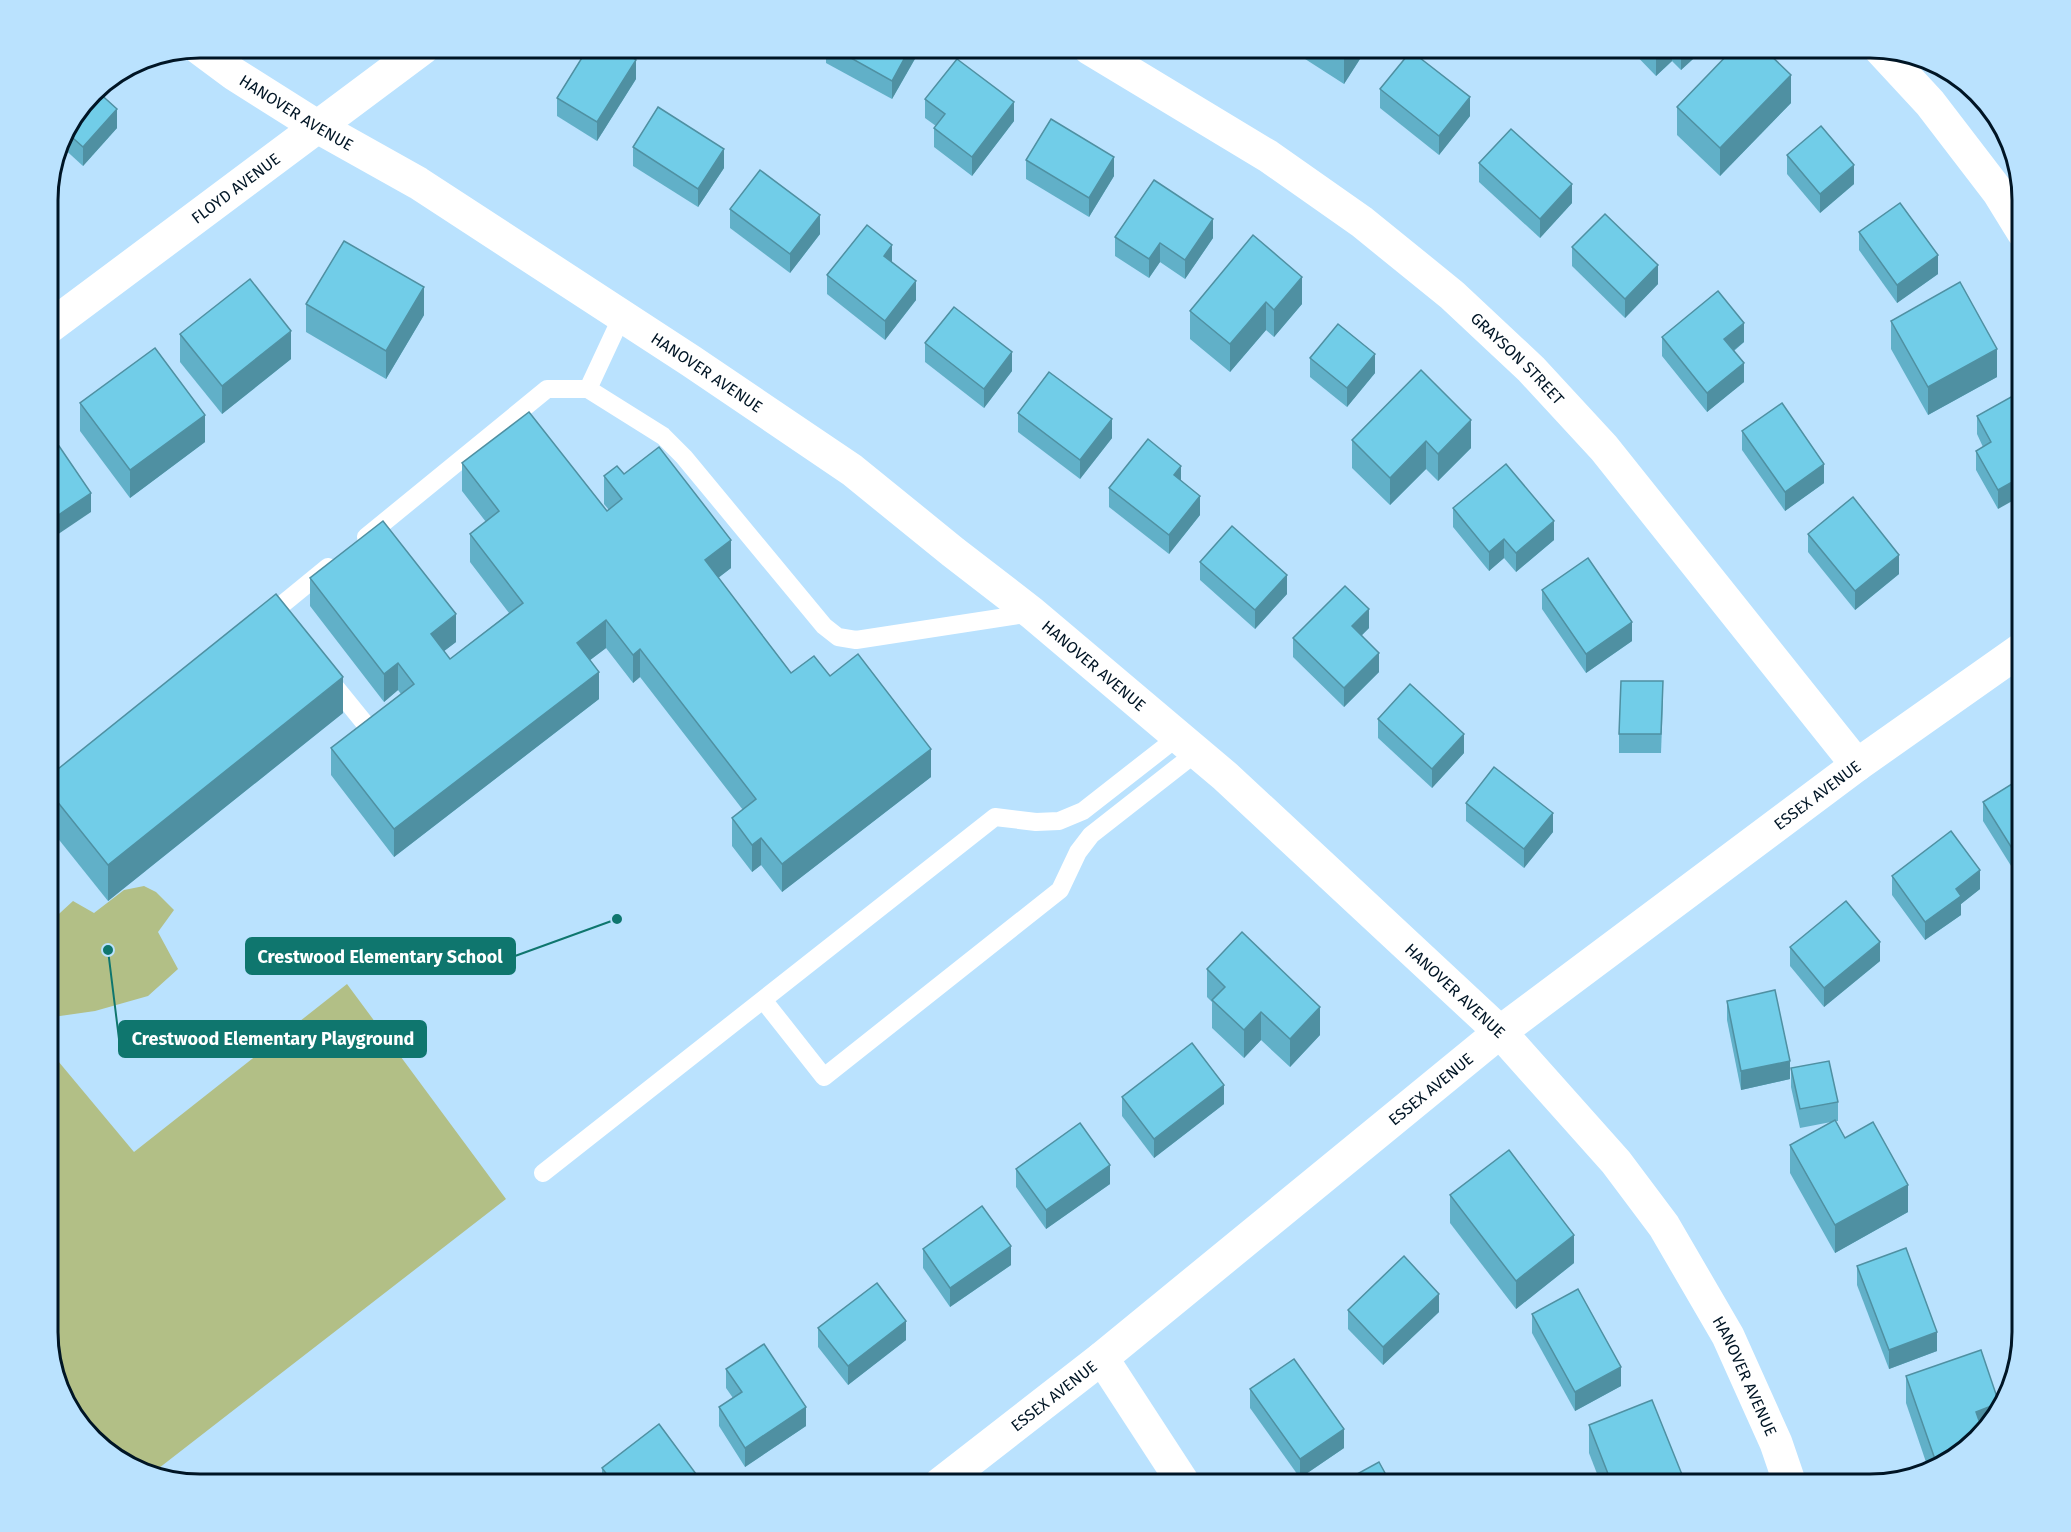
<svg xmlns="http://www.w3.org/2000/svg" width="2071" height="1532" viewBox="0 0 2071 1532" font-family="'Fira Sans',sans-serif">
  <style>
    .green { fill: #b2bf86 }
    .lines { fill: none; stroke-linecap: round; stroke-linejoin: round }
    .lane { stroke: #fff; stroke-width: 18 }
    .street { stroke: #fff; stroke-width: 33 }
    .secondary { stroke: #fff; stroke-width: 33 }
    .wall { fill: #61b0c8 }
    .shaded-wall { fill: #4f90a2 }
    .building { fill: #71cde8; stroke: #4f90a2; stroke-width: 1.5 }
    .labels { text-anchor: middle; stroke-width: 6; stroke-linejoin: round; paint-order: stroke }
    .street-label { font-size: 16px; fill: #001525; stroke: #bae2fe }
    .rim { fill: none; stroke: #001525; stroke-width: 3 }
    .leader { fill: none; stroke: #0f766e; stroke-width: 2 }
    .callout-dot { fill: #0f766e; stroke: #bae2fe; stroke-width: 2 }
    .callout { fill: #0f766e; stroke: #0f766e; stroke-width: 2 }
    .callout-label { font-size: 18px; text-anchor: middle; font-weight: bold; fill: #fff }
  </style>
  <rect width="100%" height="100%" fill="#bae2fe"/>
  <g class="green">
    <path d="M144,886L156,892L174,910L158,932L178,969L148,996L95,1011L53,1017L48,1013V924L73,901L94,913L124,890Z"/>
    <path d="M347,984L506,1199L150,1475L107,1452L64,1400L48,1342V1049L134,1152Z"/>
  </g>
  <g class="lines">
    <g class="lane">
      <path d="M622,316L588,389L663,436L684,457L824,626L838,637L856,640L1032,613"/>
      <path d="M366,537L547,389H588"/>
      <path d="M280,619L273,612L328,567"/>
      <path d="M328,678L371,731"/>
      <path d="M764,1001L824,1077L1060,890L1078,852L1091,835L1197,752"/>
      <path d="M543,1173L995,817L1036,822L1059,821L1083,811L1179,736"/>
    </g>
    <g class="street">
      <path id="s1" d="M1089,48L1268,156L1362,222L1452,295L1531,369L1604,448L1857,765"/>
      <path d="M1880,49L1930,103L1999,193L2023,232"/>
      <path id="s2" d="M48,328L423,48"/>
      <path d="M1102,1358L1184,1484"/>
      <path id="s3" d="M940,1484L1102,1358L1500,1032"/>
    </g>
    <g class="secondary">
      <path id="s4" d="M199,48L234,74L318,127L418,183L691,361L852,470L953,552L1032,613L1225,776L1500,1032L1616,1162L1664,1226L1728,1336L1776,1443L1790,1484"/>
      <path id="s5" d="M1500,1032L1857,765L2023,648"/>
    </g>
  </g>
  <g class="wall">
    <path d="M826,48H916V57L892,99L826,63Z"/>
    <path d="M1288,48H1367L1344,84Z"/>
    <path d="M1629,48H1705L1681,70L1672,61L1656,76Z"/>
    <path d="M636,79L597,141L557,116V98Z"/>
    <path d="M1380,89L1470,116L1439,155L1380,108Z"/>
    <path d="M96,90L117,128L83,166L60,145L64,132Z"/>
    <path d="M925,99L1014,121L972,176L934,147V128L936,126L925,118Z"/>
    <path d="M1791,103L1720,176L1677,135V107Z"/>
    <path d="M633,147L724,168L698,207L633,166Z"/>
    <path d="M1787,155L1854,184L1820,213L1787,174Z"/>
    <path d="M1026,160L1114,176L1089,217L1026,179Z"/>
    <path d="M1479,163L1572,203L1540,238L1479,182Z"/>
    <path d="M730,209L820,234L790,273L730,228Z"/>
    <path d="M1859,232L1938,274L1897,303L1859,250Z"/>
    <path d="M1253,235L1302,304L1274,337L1266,330L1230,372L1190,339V311Z"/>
    <path d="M1115,237L1213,238L1185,279L1160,262L1149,278L1115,256Z"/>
    <path d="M1572,247L1658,284L1625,318L1572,266Z"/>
    <path d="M827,275L916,300L885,340L827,294Z"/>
    <path d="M306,304L424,315L386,379L306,332Z"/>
    <path d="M1891,321L1997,377L1928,415L1891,349Z"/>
    <path d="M180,334L291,359L222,414L180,362Z"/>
    <path d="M1662,337L1744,342L1734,351L1744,382L1707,412L1662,356Z"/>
    <path d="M925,343L1012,371L984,408L925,362Z"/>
    <path d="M1310,358L1375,373L1347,407L1310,377Z"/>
    <path d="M1421,370L1471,448L1438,481L1426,469L1390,505L1352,468V440Z"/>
    <path d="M2023,398L1998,509L1976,470V451L1983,447L1977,434V416Z"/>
    <path d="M80,403L205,442L130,498L80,431Z"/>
    <path d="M1018,413L1112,438L1080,479L1018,432Z"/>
    <path d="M1742,431L1824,483L1785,511L1742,450Z"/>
    <path d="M462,463L607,511L609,510L604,504V476L624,474L731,568L718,578L791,673L830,676L931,777L782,892L761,865L752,872L732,846V818L743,810L640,677L633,683L606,648L590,660L599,699L394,857L331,775V748L401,694L398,690L384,702L310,606V578L456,642L444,651L450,659L509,613L470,562V534L486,522L462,491Z"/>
    <path d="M1109,488L1200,515L1169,554L1109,507Z"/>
    <path d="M1453,508L1554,540L1516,572L1504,558L1489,571L1453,527Z"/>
    <path d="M1808,534L1899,574L1855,610L1808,552Z"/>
    <path d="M1200,562L1287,594L1255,629L1200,580Z"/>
    <path d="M1542,590L1632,641L1586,673L1542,609Z"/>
    <path d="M1369,628L1361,636L1379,672L1344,707L1293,657V638Z"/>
    <path d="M1663,700L1661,753H1619V734Z"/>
    <path d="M343,713L108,901L48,826V777Z"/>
    <path d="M1378,719L1464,753L1432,788L1378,738Z"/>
    <path d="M2023,777L2013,869L1983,821V802Z"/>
    <path d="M1466,803L1553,832L1524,868L1466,821Z"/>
    <path d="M1892,876L1980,889L1961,904V915L1925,940L1892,895Z"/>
    <path d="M1790,947L1880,961L1824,1007L1790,966Z"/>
    <path d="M1207,969L1320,1035L1290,1067L1261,1040L1244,1058L1212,1028V1002L1207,997Z"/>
    <path d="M1727,1001L1790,1079L1741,1090L1727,1020Z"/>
    <path d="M1791,1068L1838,1102V1121H1836L1845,1138L1908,1212L1835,1253L1790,1173V1145L1831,1122L1800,1128L1791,1087Z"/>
    <path d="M1122,1097L1224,1104L1154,1158L1122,1116Z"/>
    <path d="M1016,1169L1110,1184L1046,1229L1016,1187Z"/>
    <path d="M1450,1195L1574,1263L1516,1309L1450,1223Z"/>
    <path d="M923,1249L1011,1265L950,1307L923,1268Z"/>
    <path d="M1857,1266L1937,1351L1889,1369L1857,1285Z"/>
    <path d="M1348,1310L1439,1312L1383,1365L1348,1329Z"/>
    <path d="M1532,1314L1621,1386L1575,1411L1532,1333Z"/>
    <path d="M818,1328L906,1340L848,1385L818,1347Z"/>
    <path d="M726,1369L806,1426L745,1467L719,1426V1407L733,1398L726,1388Z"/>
    <path d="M1906,1376L1999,1411L1938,1468L1929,1471L1906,1403Z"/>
    <path d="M1250,1389L1344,1448L1300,1478L1250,1408Z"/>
    <path d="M1589,1425L1683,1484H1601L1589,1453Z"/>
    <path d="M602,1468L702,1484H602Z"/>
  </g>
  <g class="shaded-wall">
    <path d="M910,48H916V57L892,99V81Z"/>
    <path d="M1349,48H1367L1344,84V56Z"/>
    <path d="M1666,48H1672V61L1656,76V57Z"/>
    <path d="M1685,48H1705L1681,70V51Z"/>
    <path d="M636,60V79L597,141V122Z"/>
    <path d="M1791,75V103L1720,176V148Z"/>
    <path d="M1470,97V116L1439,155V136Z"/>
    <path d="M1014,102V121L972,176V157Z"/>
    <path d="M117,109V128L83,166V147Z"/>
    <path d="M724,149V168L698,207V189Z"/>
    <path d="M1114,157V176L1089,217V198Z"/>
    <path d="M1854,165V184L1820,213V194Z"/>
    <path d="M1572,184V203L1540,238V219Z"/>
    <path d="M820,215V234L790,273V254Z"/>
    <path d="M1213,219V238L1185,279V260Z"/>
    <path d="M1160,243V262L1149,278V259Z"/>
    <path d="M892,245V264L884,256Z"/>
    <path d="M1938,255V274L1897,303V285Z"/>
    <path d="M1658,265V284L1625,318V299Z"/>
    <path d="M1302,277V304L1274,337V310Z"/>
    <path d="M916,281V300L885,340V321Z"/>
    <path d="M424,287V315L386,379V351Z"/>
    <path d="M1266,302V330L1230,372V344Z"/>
    <path d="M1744,323V342L1724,358V339Z"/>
    <path d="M291,331V359L222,414V386Z"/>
    <path d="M1997,349V377L1928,415V387Z"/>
    <path d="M1012,352V371L984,408V389Z"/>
    <path d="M1375,354V373L1347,407V388Z"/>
    <path d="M1744,363V382L1707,412V393Z"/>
    <path d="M205,415V442L130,498V470Z"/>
    <path d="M1112,419V438L1080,479V460Z"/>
    <path d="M1471,420V448L1438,481V454Z"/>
    <path d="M1426,441V469L1390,505V478Z"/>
    <path d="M1824,464V483L1785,511V492Z"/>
    <path d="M1181,466V485L1174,475Z"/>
    <path d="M2023,476V495L1998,509V490Z"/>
    <path d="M91,493V512L48,541V522Z"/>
    <path d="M1200,496V515L1169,554V535Z"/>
    <path d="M1554,521V540L1516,572V553Z"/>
    <path d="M1504,539V558L1489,571V552Z"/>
    <path d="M731,540V568L705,588V560Z"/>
    <path d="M1899,555V574L1855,610V591Z"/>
    <path d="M1287,575V594L1255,629V610Z"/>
    <path d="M1369,609V628L1352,645V626Z"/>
    <path d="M456,614V642L431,661V634Z"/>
    <path d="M606,620V648L577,670V643Z"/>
    <path d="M1632,622V641L1586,673V654Z"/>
    <path d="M640,649V677L633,683V655Z"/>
    <path d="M1379,653V672L1344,707V688Z"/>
    <path d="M398,663V690L384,702V674Z"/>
    <path d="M599,672V699L394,857V829Z"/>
    <path d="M343,677V713L108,901V865Z"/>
    <path d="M1464,734V753L1432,788V769Z"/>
    <path d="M931,749V777L782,892V864Z"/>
    <path d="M1553,813V832L1524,868V849Z"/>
    <path d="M761,838V865L752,872V845Z"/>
    <path d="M2023,843V862L2013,869V850Z"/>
    <path d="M1980,870V889L1961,904V915L1925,940V922L1956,889Z"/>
    <path d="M1880,942V961L1824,1007V988Z"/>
    <path d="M1320,1007V1035L1290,1067V1039Z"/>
    <path d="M1261,1012V1040L1244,1058V1030Z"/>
    <path d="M1790,1061V1079L1741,1090V1071Z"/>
    <path d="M1224,1085V1104L1154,1158V1139Z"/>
    <path d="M1110,1165V1184L1046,1229V1210Z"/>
    <path d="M1908,1185V1212L1835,1253V1225Z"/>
    <path d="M1574,1235V1263L1516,1309V1281Z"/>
    <path d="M1011,1246V1265L950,1307V1288Z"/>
    <path d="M1439,1294V1312L1383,1365V1347Z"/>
    <path d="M906,1321V1340L848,1385V1366Z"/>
    <path d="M1937,1332V1351L1889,1369V1350Z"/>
    <path d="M1621,1367V1386L1575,1411V1392Z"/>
    <path d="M1999,1403V1411L1991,1425L1976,1438V1412Z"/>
    <path d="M806,1407V1426L745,1467V1448Z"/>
    <path d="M1344,1429V1448L1300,1478V1459Z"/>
    <path d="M1947,1461L1938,1468L1937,1469V1465Z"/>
    <path d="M1683,1477V1484H1666Z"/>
  </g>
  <g class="building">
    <path d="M588,48H618L636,60L597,122L557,98Z"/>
    <path d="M833,48H910L892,81Z"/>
    <path d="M1332,48H1349L1344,56Z"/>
    <path d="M1647,48H1666L1656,57Z"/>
    <path d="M1734,48H1763L1791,75L1720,148L1677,107Z"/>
    <path d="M1411,51L1470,97L1439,136L1380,89Z"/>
    <path d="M957,59L1014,102L972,157L934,128L945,114L925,99Z"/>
    <path d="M96,90L117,109L83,147L65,131Z"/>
    <path d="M658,107L724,149L698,189L633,147Z"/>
    <path d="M1051,119L1114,157L1089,198L1026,160Z"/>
    <path d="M1821,126L1854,165L1820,194L1787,155Z"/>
    <path d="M1511,129L1572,184L1540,219L1479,163Z"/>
    <path d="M760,170L820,215L790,254L730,209Z"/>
    <path d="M1154,180L1213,219L1185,260L1160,243L1149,259L1115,237Z"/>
    <path d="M1900,203L1938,255L1897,285L1859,232Z"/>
    <path d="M1605,214L1658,265L1625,299L1572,247Z"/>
    <path d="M867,225L892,245L884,256L916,281L885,321L827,275Z"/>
    <path d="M1253,235L1302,277L1274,310L1266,302L1230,344L1190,311Z"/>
    <path d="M344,241L424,287L386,351L306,304Z"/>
    <path d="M250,279L291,331L222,386L180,334Z"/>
    <path d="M1960,282L1997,349L1928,387L1891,321Z"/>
    <path d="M1718,291L1744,323L1724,339L1744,363L1707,393L1662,337Z"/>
    <path d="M954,307L1012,352L984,389L925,343Z"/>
    <path d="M1338,324L1375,354L1347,388L1310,358Z"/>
    <path d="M155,348L205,415L130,470L80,403Z"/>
    <path d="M1421,370L1471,420L1438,454L1426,441L1390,478L1352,440Z"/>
    <path d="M1049,372L1112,419L1080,460L1018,413Z"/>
    <path d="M2020,392L2023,398V476L1998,490L1976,451L1991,442L1977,416Z"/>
    <path d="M1782,403L1824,464L1785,492L1742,431Z"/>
    <path d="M529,412L607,511L622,499L604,476L617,466L624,474L659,447L731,540L705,560L791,673L814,656L830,676L858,654L931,749L782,864L761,838L752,845L732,818L756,799L640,649L633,655L606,620L577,643L599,672L394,829L331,748L414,684L398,663L384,674L310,578L383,521L456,614L431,634L450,659L523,603L470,534L499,511L462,463Z"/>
    <path d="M1148,439L1181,466L1174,475L1200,496L1169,535L1109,488Z"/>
    <path d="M59,446L91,493L48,522V453Z"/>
    <path d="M1506,464L1554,521L1516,553L1504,539L1489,552L1453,508Z"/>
    <path d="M1853,497L1899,555L1855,591L1808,534Z"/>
    <path d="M1232,526L1287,575L1255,610L1200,562Z"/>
    <path d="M1588,558L1632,622L1586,654L1542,590Z"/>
    <path d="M1345,586L1369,609L1352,626L1379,653L1344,688L1293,638Z"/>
    <path d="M276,594L343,677L108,865L48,790V777Z"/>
    <path d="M1621,681H1663L1661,734H1619Z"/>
    <path d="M1410,684L1464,734L1432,769L1378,719Z"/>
    <path d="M1494,767L1553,813L1524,849L1466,803Z"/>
    <path d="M2023,777V843L2013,850L1983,802Z"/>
    <path d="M1951,831L1980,870L1956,889L1961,896L1925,922L1892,876Z"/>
    <path d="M1846,901L1880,942L1824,988L1790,947Z"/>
    <path d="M1242,932L1320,1007L1290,1039L1261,1012L1244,1030L1212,1000L1225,987L1207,969Z"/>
    <path d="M1775,990L1790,1061L1741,1071L1727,1001Z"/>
    <path d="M1192,1043L1224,1085L1154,1139L1122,1097Z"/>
    <path d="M1829,1061L1838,1102L1800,1109L1791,1068Z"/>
    <path d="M1835,1120L1845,1138L1873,1122L1908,1185L1835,1225L1790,1145Z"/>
    <path d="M1080,1123L1110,1165L1046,1210L1016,1169Z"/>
    <path d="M1509,1150L1574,1235L1516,1281L1450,1195Z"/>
    <path d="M982,1206L1011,1246L950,1288L923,1249Z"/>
    <path d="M1906,1248L1937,1332L1889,1350L1857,1266Z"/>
    <path d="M1404,1256L1439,1294L1383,1347L1348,1310Z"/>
    <path d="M877,1283L906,1321L848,1366L818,1328Z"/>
    <path d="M1578,1289L1621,1367L1575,1392L1532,1314Z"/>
    <path d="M764,1344L806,1407L745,1448L719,1407L742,1392L726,1369Z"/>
    <path d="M1981,1350L1999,1403L1976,1412L1983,1432L1947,1461L1937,1465L1906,1376Z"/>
    <path d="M1294,1359L1344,1429L1300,1459L1250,1389Z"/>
    <path d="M1652,1400L1683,1477L1666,1484H1612L1589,1425Z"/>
    <path d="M659,1424L702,1482L699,1484H614L602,1468Z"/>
    <path d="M1379,1462L1391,1484H1339Z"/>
  </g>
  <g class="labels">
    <g class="street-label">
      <text dy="6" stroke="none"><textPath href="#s4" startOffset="117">HANOVER AVENUE</textPath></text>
      <text dy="6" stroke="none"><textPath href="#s2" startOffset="234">FLOYD AVENUE</textPath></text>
      <text dy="6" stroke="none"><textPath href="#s1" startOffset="531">GRAYSON STREET</textPath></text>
      <text dy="6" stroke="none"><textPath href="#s4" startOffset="603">HANOVER AVENUE</textPath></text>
      <text dy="6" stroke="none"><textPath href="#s4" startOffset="1089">HANOVER AVENUE</textPath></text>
      <text dy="6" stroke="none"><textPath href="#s5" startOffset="396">ESSEX AVENUE</textPath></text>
      <text dy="6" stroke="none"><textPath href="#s4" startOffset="1575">HANOVER AVENUE</textPath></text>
      <text dy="6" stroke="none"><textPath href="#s3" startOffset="630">ESSEX AVENUE</textPath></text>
      <text dy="6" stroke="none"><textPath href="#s4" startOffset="2061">HANOVER AVENUE</textPath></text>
      <text dy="6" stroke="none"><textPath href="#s3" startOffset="144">ESSEX AVENUE</textPath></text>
    </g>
  </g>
  <path d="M0 0H2071V1532H0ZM200 58H1870A142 142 0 0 1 2012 200V1332A142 142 0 0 1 1870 1474H200A142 142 0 0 1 58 1332V200A142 142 0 0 1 200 58Z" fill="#bae2fe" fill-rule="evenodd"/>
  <path class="rim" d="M200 58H1870A142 142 0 0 1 2012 200V1332A142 142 0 0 1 1870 1474H200A142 142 0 0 1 58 1332V200A142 142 0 0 1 200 58Z"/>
  <path class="leader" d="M617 919L515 956M108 950L119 1039"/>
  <g class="callout-dot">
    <circle cx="617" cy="919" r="6"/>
    <circle cx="108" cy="950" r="6"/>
  </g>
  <g class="callout">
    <rect x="246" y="938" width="269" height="36" rx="6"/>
    <rect x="119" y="1021" width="307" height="36" rx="6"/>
  </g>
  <g class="callout-label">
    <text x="380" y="963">Crestwood Elementary School</text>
    <text x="273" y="1045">Crestwood Elementary Playground</text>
  </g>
</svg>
